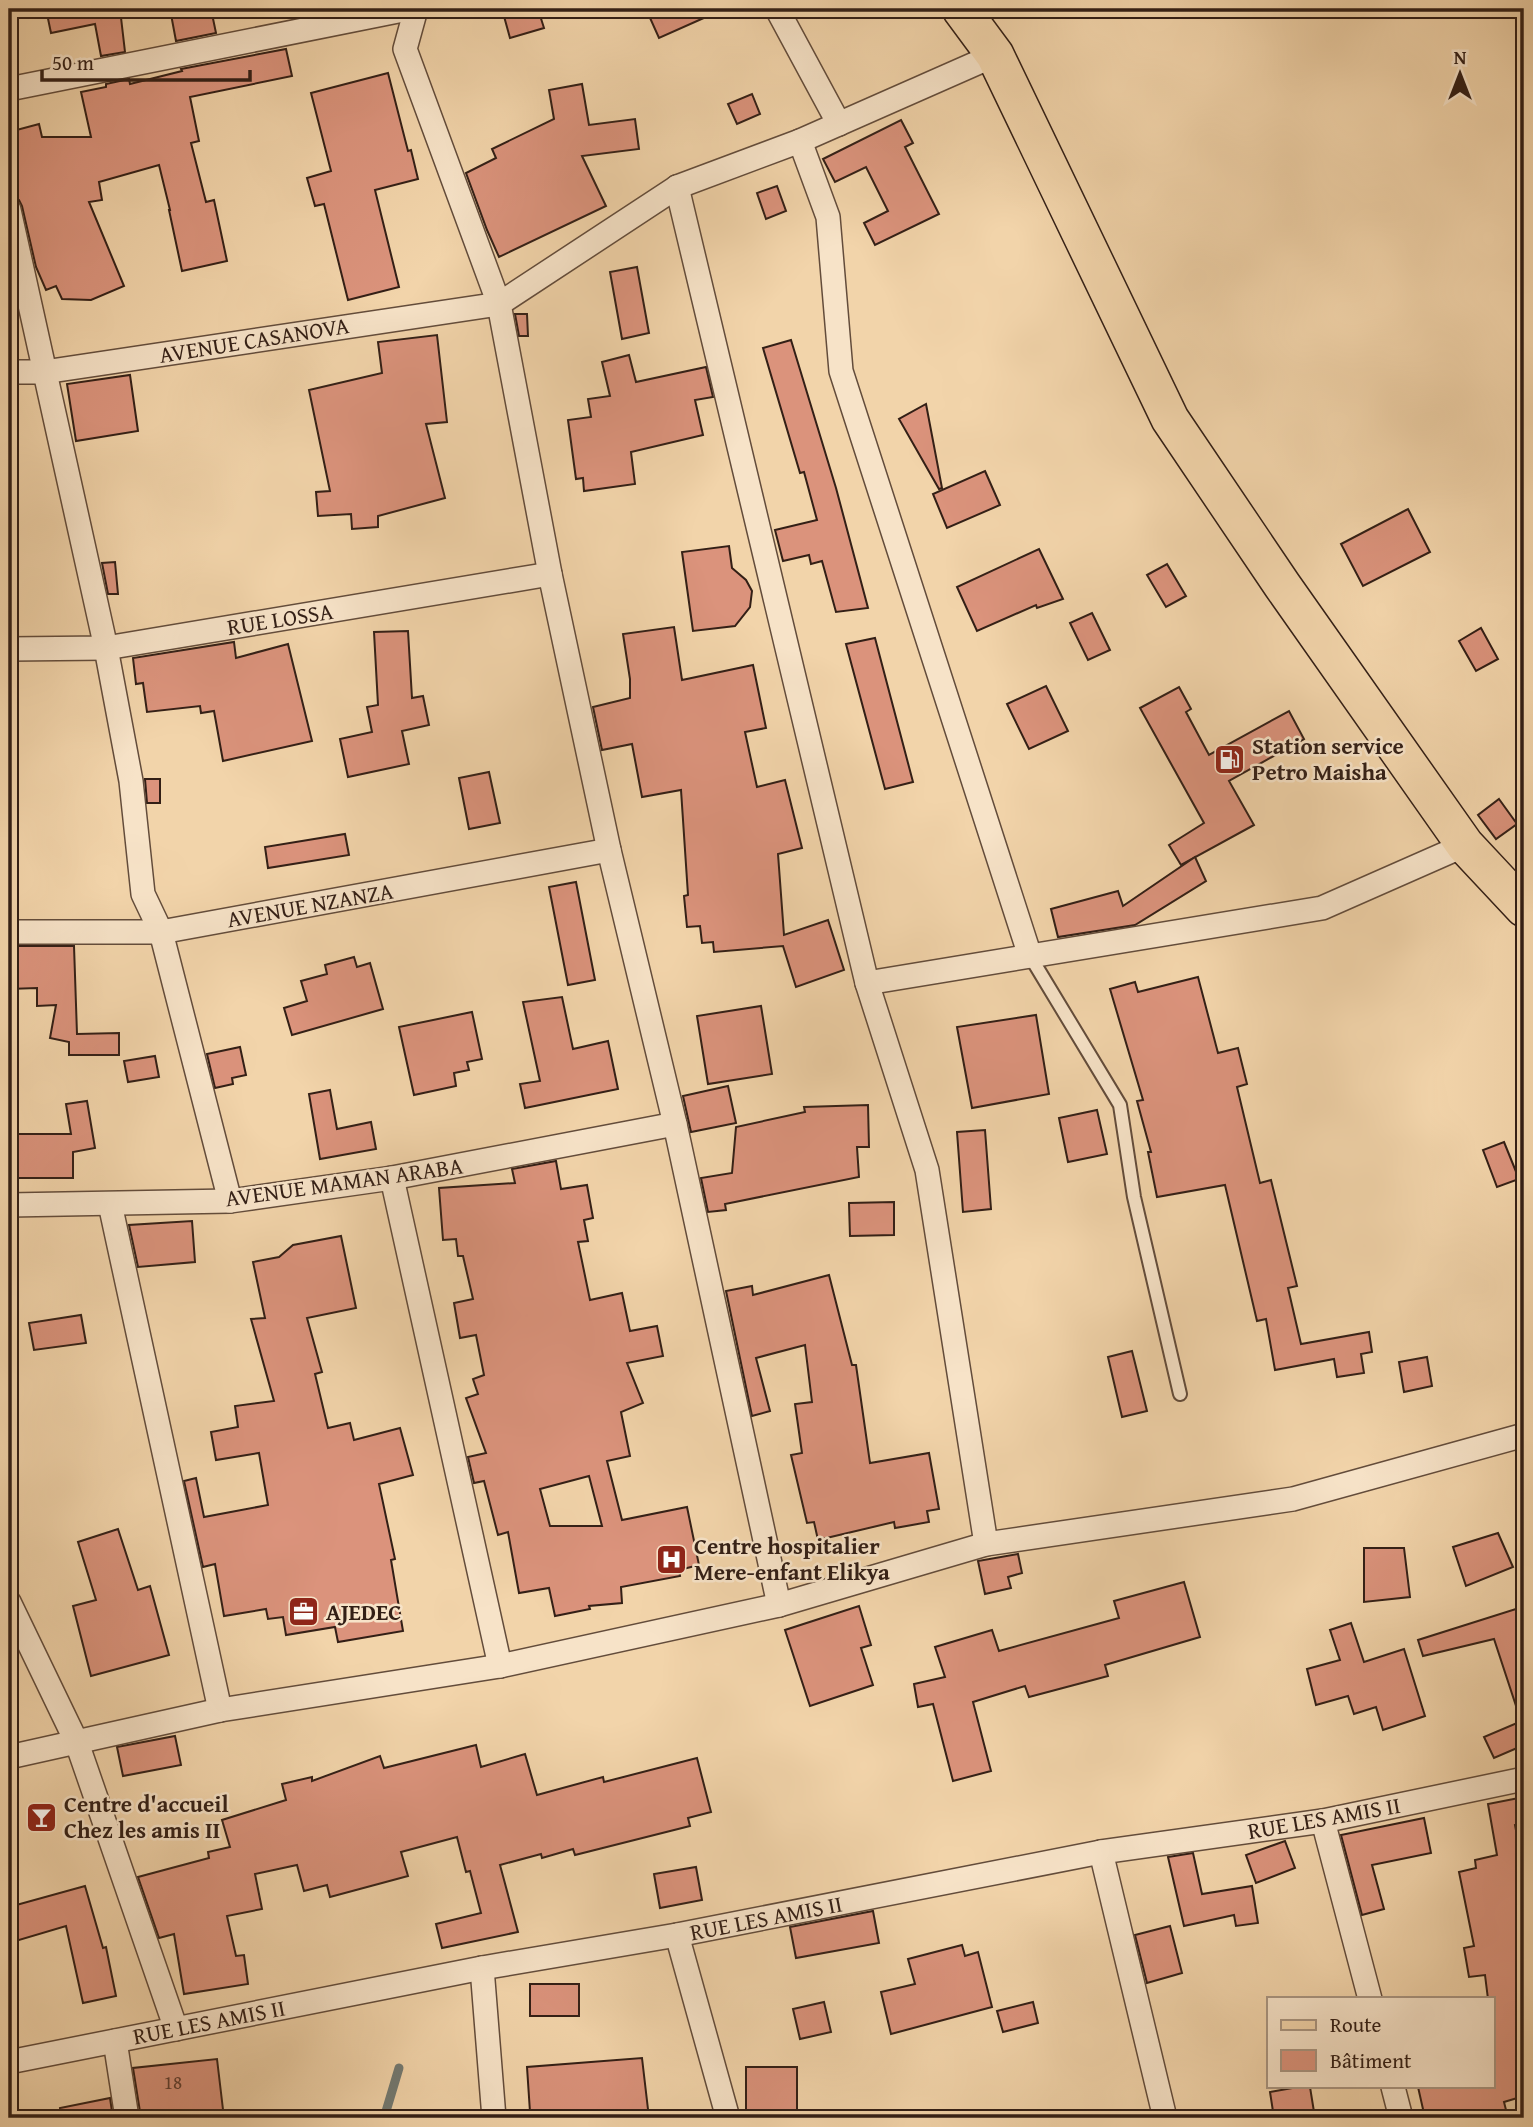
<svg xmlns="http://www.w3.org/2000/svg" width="1533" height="2127" viewBox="0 0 1533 2127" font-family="'Gentium Book Plus',serif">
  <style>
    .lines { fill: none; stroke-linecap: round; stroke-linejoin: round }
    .stream { stroke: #737a73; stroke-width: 9 }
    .building { fill: #db937c; stroke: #331f16; stroke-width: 2; fill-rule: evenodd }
    .lane-casing { stroke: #634c3b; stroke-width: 16 }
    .street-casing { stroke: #634c3b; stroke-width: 26 }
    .primary-casing { stroke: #331f16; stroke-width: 40 }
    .lane { stroke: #f7e3c8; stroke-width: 12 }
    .street { stroke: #f7e3c8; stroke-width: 23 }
    .primary { stroke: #f2d4aa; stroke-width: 37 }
    .labels { text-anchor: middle; stroke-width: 5; stroke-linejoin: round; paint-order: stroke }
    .number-label { font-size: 19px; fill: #5d3c30 }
    .street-label { font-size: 23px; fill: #331f16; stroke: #f7e3c8 }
    .poi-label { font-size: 23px; font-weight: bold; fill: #331f16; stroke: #f7e3c8; text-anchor: start }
  </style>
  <rect width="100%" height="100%" fill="#f2d4aa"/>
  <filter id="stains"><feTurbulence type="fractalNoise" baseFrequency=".00286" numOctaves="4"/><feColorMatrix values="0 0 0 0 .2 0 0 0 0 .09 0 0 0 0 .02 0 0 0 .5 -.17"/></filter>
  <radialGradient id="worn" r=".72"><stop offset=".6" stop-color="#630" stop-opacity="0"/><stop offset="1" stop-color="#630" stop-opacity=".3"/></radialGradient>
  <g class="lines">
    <path class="stream" d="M384,2118L399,2068"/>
  </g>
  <g class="building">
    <path d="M46,9H120L125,52L101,56L95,24L51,33Z"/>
    <path d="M170,9H211L216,33L176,41Z"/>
    <path d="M502,9H538L544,28L510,38Z"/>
    <path d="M646,9H724L659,38Z"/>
    <path d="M286,49L292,76L190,97L199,141L191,143L206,202L214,200L227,261L182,271L169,210H170L159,165L99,182L102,200L89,202L124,286L91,300L62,299L56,286L46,290L36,267L22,206L19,200L9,196V132L39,124L42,137H91L81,92L106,87V84L129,79L130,84L182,71L181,69Z"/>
    <path d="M388,73L408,151L411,150L418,179L375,190L399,287L348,300L324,204L315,206L307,178L331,171L311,93Z"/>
    <path d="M582,84L589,125L635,119L639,149L582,156L606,206L499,257L487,230L466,173L496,158L492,149L554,119L549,90Z"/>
    <path d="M752,94L760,114L737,124L728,104Z"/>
    <path d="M901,120L913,143L905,147L939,214L875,245L864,223L888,211L866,167L835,182L823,159Z"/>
    <path d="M777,186L786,211L766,219L757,193Z"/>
    <path d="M637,267L649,333L622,339L610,272Z"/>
    <path d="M515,314H527L528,336H519Z"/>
    <path d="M437,335L447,422L426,424L445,498L378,516V527L352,529L351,514L318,516L316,492L330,491L309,390L382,373L378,342Z"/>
    <path d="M791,340L836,488L868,608L836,612L822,561L811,564L809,555L783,561L775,530L817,520L804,472L800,473L763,348Z"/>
    <path d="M629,355L636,382L706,367L713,397L695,400L703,435L631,452L635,484L584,491L583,478L576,479L568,420L591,417L588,399L610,396L602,362Z"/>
    <path d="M130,375L138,431L76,441L67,384Z"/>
    <path d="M926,404L942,488L939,489L899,419Z"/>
    <path d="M985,471L1000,505L947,528L933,494Z"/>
    <path d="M1408,509L1430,552L1363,586L1341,544Z"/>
    <path d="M729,546L732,568L746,580L752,591L750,607L735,626L693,631L682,552Z"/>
    <path d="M1039,549L1063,599L1037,608L1036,605L977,631L957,587Z"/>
    <path d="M115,562L118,594H108L102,563Z"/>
    <path d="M1167,564L1186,596L1166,607L1147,575Z"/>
    <path d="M1092,613L1110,650L1088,660L1070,623Z"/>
    <path d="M674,627L682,680L753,665L766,728L745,732L757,787L785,780L802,848L778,854L784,935L828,920L844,970L796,987L783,946L714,952L713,942L702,943L700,926L687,927L684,896L688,895L681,790L642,797L632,744L602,750L593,707L630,698V679L623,634Z"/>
    <path d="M1481,628L1498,659L1476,671L1459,641Z"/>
    <path d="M408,631L412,698L423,696L429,725L402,731L409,764L348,777L340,739L372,732L367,707L378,705L374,632Z"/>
    <path d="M875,638L913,782L885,789L846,644Z"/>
    <path d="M234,642L236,658L288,644L312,741L223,761L214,711L201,713L200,706L147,712L143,683L136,684L133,658Z"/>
    <path d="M1046,686L1068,731L1029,749L1007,704Z"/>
    <path d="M1179,687L1191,709L1186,712L1209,755L1289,711L1304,739L1229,781L1254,825L1181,865L1169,845L1204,823L1140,708Z"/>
    <path d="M489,772L500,823L469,829L459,778Z"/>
    <path d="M145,779H160V803H147Z"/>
    <path d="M1499,799L1517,824L1496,839L1478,815Z"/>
    <path d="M345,834L349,855L268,868L265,847Z"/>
    <path d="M1195,857L1206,881L1135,925L1058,937L1051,909L1118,891L1123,906Z"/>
    <path d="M576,882L595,980L568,985L549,887Z"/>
    <path d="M9,946H74L77,1034L119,1033V1055H69V1042L50,1038L56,1005L37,1006V988L9,989Z"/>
    <path d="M354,957L357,967L370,963L383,1009L292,1035L284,1008L307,1001L301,981L327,974L325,965Z"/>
    <path d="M1198,977L1218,1053L1238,1048L1247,1084L1237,1087L1260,1183L1271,1180L1297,1286L1288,1288L1301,1344L1369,1332L1372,1352L1361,1354L1364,1373L1337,1377L1334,1359L1275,1370L1266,1319L1257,1321L1225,1185L1157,1197L1148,1152H1151L1137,1101L1143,1100L1110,989L1135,982L1138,992Z"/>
    <path d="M562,997L573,1049L608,1041L618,1089L525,1108L520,1084L540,1081L523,1002Z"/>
    <path d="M761,1006L772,1074L708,1084L697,1016Z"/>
    <path d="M472,1012L482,1059L467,1062L469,1070L454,1073L456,1086L414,1095L399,1027Z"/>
    <path d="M1036,1015L1049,1094L972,1108L957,1027Z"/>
    <path d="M240,1047L246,1075L232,1078L233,1084L215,1088L207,1054Z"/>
    <path d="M155,1056L159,1077L128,1082L124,1061Z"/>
    <path d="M728,1086L736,1123L691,1132L683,1096Z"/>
    <path d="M330,1090L337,1129L371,1122L376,1149L320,1159L309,1094Z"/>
    <path d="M87,1101L95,1148L73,1152V1178H9V1134H71L66,1104Z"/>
    <path d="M868,1105L869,1147H857L859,1177L725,1204L726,1210L708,1212L701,1178L732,1173L736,1127L805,1112L804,1107Z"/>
    <path d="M1097,1110L1107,1154L1068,1162L1059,1118Z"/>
    <path d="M985,1130L991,1209L963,1212L957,1132Z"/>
    <path d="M1504,1142L1519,1179L1497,1187L1483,1150Z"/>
    <path d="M556,1161L561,1189L587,1185L593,1218L584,1220L588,1241L578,1242L590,1300L622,1293L630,1331L657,1326L663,1356L627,1363L643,1403L621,1412L630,1456L607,1461L622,1520L687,1507L699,1565L679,1570L680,1576L621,1587L622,1603L589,1606L590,1609L555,1616L549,1588L519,1593L508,1532L498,1535L484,1481L474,1483L468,1457L486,1453L466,1398L478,1394L473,1379L484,1375L476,1335L460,1338L454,1303L473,1299L463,1256H458L456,1239L443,1240L439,1188L515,1183L512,1169ZM589,1476L602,1526H550L540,1489Z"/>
    <path d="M894,1202V1235L850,1236L849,1203Z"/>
    <path d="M192,1221L195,1262L138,1267L129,1225Z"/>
    <path d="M341,1236L356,1308L307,1318L322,1372L315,1374L328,1428L350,1423L354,1440L400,1428L413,1475L379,1484L395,1559L391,1560L403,1631L338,1642L335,1627L286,1635L283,1617L268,1619L266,1609L224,1616L215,1564L203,1567L184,1481L196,1478L204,1517L268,1505L259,1453L216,1460L211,1432L238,1427L235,1406L274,1401L251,1319L265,1318L253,1262L279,1257L293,1245Z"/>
    <path d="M829,1275L852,1365H856L870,1463L929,1453L939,1509L927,1511L929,1522L895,1528L894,1522L818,1540L814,1522L807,1523L791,1455L802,1453L795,1404L812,1402L805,1345L756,1358L770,1411L752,1416L726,1291L752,1286L753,1295Z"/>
    <path d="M81,1315L86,1343L34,1350L29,1323Z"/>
    <path d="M1132,1351L1147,1411L1122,1417L1108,1357Z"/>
    <path d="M1427,1357L1432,1386L1404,1392L1399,1362Z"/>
    <path d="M118,1529L138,1590L150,1586L169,1655L91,1676L73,1606L96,1600L78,1542Z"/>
    <path d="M1498,1533L1513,1567L1466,1586L1453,1547Z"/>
    <path d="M1364,1548H1404L1410,1597L1364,1602Z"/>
    <path d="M1018,1554L1022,1573L1008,1577L1011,1588L985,1594L978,1561Z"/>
    <path d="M1184,1582L1200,1637L1105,1665L1108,1676L1029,1697L1025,1686L973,1702L991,1771L953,1781L933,1704L918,1707L914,1684L945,1677L935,1647L992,1630L999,1651L1119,1618L1114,1601Z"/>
    <path d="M859,1606L871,1645L861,1648L873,1685L810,1706L785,1630Z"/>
    <path d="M1519,1608L1524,1625V1718H1520L1494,1639L1423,1656L1418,1640Z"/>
    <path d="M1351,1623L1364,1662L1404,1649L1425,1716L1383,1730L1376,1707L1354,1714L1348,1696L1316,1705L1307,1669L1340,1660L1330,1630Z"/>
    <path d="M1524,1720V1745L1494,1758L1484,1737Z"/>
    <path d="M175,1736L181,1765L123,1776L117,1747Z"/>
    <path d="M476,1745L481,1767L525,1754L537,1795L603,1777L604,1782L697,1758L711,1812L688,1818L690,1826L575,1855L573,1849L542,1858L541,1854L500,1865L518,1932L442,1948L436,1924L481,1913L470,1871L466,1872L457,1837L401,1852L408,1876L330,1897L327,1885L304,1891L297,1865L255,1874L262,1909L227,1916L236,1956L244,1955L248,1984L184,1994L174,1934L159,1938L138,1877L209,1858L208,1852L230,1847L222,1820L286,1800L282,1784L312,1777V1781L380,1756L384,1768Z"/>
    <path d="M1524,1797V1823L1515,1825L1524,1873V2096L1504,2102L1508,2118H1425L1418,2087H1493V1999H1488L1485,1975L1469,1977L1464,1948L1474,1946L1459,1872L1476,1868L1475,1860L1497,1855L1488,1804Z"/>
    <path d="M1424,1818L1431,1853L1372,1865L1384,1909L1362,1915L1341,1835Z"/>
    <path d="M1285,1841L1295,1868L1256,1883L1246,1855Z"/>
    <path d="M1193,1853L1202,1894L1252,1886L1258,1923L1236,1926L1234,1915L1184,1926L1168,1857Z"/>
    <path d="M696,1867L702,1900L660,1908L654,1874Z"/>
    <path d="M85,1886L103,1948L106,1947L116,1996L83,2003L66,1926L9,1943V1907Z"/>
    <path d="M873,1911L879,1943L796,1958L790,1927Z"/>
    <path d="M1170,1926L1182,1973L1147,1983L1135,1935Z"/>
    <path d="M962,1945L965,1956L978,1952L992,2007L891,2034L881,1992L915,1984L908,1959Z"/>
    <rect x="530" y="1984" width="49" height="32"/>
    <path d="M824,2002L831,2032L800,2039L793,2009Z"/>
    <path d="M1033,2002L1038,2023L1003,2032L997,2011Z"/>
    <path d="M642,2058L649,2118H564L563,2110L530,2112L527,2067Z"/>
    <path d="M217,2059L224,2118H141L133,2068Z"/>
    <rect x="746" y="2067" width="51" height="51"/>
    <path d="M1298,2087H1310L1315,2118H1274L1270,2092Z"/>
    <path d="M110,2098L113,2118H61L60,2108Z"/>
  </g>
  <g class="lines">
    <defs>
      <path id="lane" d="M1030,956L1120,1105L1134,1197L1180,1394"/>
      <g id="street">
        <path d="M416,9L405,49L499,304L550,574L609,850L675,1124L779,1605"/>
        <path d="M777,9L839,124"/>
        <path d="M9,89L408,9"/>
        <path d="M800,141L828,217L841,371L1030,956"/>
        <path d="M677,187L867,983L927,1170L986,1544"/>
        <path d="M9,210L106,648L131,781L143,894L161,932L230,1201"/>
        <path d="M9,372H44L499,304L677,187L800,141L995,55"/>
        <path d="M9,649L106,648L550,574"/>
        <path d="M9,932H161L609,850"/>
        <path d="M867,983L1322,908L1465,845"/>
        <path d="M392,1178L500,1666"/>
        <path d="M110,1204L220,1710"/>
        <path d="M9,1205L230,1201L392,1178L675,1124"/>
        <path d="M9,1602L77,1743L176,2029"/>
        <path d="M9,1757L220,1710L500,1666L779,1605L986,1544L1293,1499L1524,1435"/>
        <path d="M1323,1821L1370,1999"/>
        <path d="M1101,1852L1165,2118"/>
        <path d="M677,1935L728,2118"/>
        <path d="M482,1968L494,2118"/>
        <path d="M115,2041L127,2118"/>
        <path d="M9,2062L482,1968L677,1935L1101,1852L1323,1821L1524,1779"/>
        <path d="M1393,2087L1401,2118"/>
      </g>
      <path id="primary" d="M961,9L995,55L1170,419L1282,585L1465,845L1524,908"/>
    </defs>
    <use href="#lane" class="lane-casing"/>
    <use href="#street" class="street-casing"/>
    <use href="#primary" class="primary-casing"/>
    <use href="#lane" class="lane"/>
    <use href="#street" class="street"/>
    <use href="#primary" class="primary"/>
  </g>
  <defs>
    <symbol id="fuel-square" viewBox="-11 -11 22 22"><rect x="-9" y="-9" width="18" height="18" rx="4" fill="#8f2418" stroke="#f7e3c8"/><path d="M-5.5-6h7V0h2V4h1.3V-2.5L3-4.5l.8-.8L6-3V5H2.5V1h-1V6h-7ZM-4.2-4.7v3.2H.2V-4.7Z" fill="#fff"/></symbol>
    <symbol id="hospital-square" viewBox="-11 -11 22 22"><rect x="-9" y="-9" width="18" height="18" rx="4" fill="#8f2418" stroke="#f7e3c8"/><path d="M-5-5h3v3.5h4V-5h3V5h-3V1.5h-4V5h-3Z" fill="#fff"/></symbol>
    <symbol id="office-square" viewBox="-11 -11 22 22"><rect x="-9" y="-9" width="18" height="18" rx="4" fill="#8f2418" stroke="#f7e3c8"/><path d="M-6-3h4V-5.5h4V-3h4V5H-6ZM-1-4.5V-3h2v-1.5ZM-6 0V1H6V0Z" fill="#fff"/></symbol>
    <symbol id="bar-square" viewBox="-11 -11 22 22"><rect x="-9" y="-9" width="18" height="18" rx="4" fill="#8f2418" stroke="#f7e3c8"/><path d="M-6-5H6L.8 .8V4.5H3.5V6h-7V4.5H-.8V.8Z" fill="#fff"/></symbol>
  </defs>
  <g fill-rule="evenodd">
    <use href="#fuel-square" x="1212" y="742" width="35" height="35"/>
    <use href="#hospital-square" x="654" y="1542" width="35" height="35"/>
    <use href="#office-square" x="286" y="1594" width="35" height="35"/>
    <use href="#bar-square" x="24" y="1800" width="35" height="35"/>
  </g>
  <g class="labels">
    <g class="number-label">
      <text x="173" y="2089">18</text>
    </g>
    <g class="street-label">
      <text transform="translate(254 340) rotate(-9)" y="8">AVENUE CASANOVA</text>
      <text transform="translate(280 619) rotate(-9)" y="8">RUE LOSSA</text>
      <text transform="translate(310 905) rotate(-10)" y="8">AVENUE NZANZA</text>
      <text transform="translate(344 1182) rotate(-8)" y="8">AVENUE MAMAN ARABA</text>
      <text transform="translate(1324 1818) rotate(-10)" y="8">RUE LES AMIS II</text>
      <text transform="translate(766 1918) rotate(-11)" y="8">RUE LES AMIS II</text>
      <text transform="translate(209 2022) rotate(-11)" y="8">RUE LES AMIS II</text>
    </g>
    <g class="poi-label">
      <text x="1252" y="754">Station service<tspan x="1252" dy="26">Petro Maisha</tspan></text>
      <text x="694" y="1554">Centre hospitalier<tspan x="694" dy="26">Mere-enfant Elikya</tspan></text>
      <text x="326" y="1620">AJEDEC</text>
      <text x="64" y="1812">Centre d'accueil<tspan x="64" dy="26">Chez les amis II</tspan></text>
    </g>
  </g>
  <rect width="1533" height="2127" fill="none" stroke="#f2d4aa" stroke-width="35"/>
  <rect x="10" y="10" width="1512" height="2106" fill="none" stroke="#331f16" stroke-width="3.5"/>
  <rect x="18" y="18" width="1498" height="2092" fill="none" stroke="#331f16" stroke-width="2"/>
  <rect x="1267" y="1997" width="228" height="91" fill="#f7e3c8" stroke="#a99581" stroke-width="2"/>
  <rect x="1281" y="2020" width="35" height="10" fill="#f2d4aa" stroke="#a99581" stroke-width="2"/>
  <text x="1330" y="2032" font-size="21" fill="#331f16">Route</text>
  <rect x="1281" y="2050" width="35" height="21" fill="#db937c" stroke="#a99581" stroke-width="2"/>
  <text x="1330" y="2068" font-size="21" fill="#331f16">Bâtiment</text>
  <g transform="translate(1460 74)" stroke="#f7e3c8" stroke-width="5" paint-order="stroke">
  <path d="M0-5L12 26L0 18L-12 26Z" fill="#331f16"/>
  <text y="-10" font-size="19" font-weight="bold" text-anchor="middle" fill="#331f16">N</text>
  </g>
  <path d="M42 70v10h208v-10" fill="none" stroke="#331f16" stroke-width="3.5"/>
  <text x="52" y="70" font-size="21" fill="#331f16" stroke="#f7e3c8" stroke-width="5" paint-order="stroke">50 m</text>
  <rect width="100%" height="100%" filter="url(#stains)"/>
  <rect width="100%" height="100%" fill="url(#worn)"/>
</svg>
